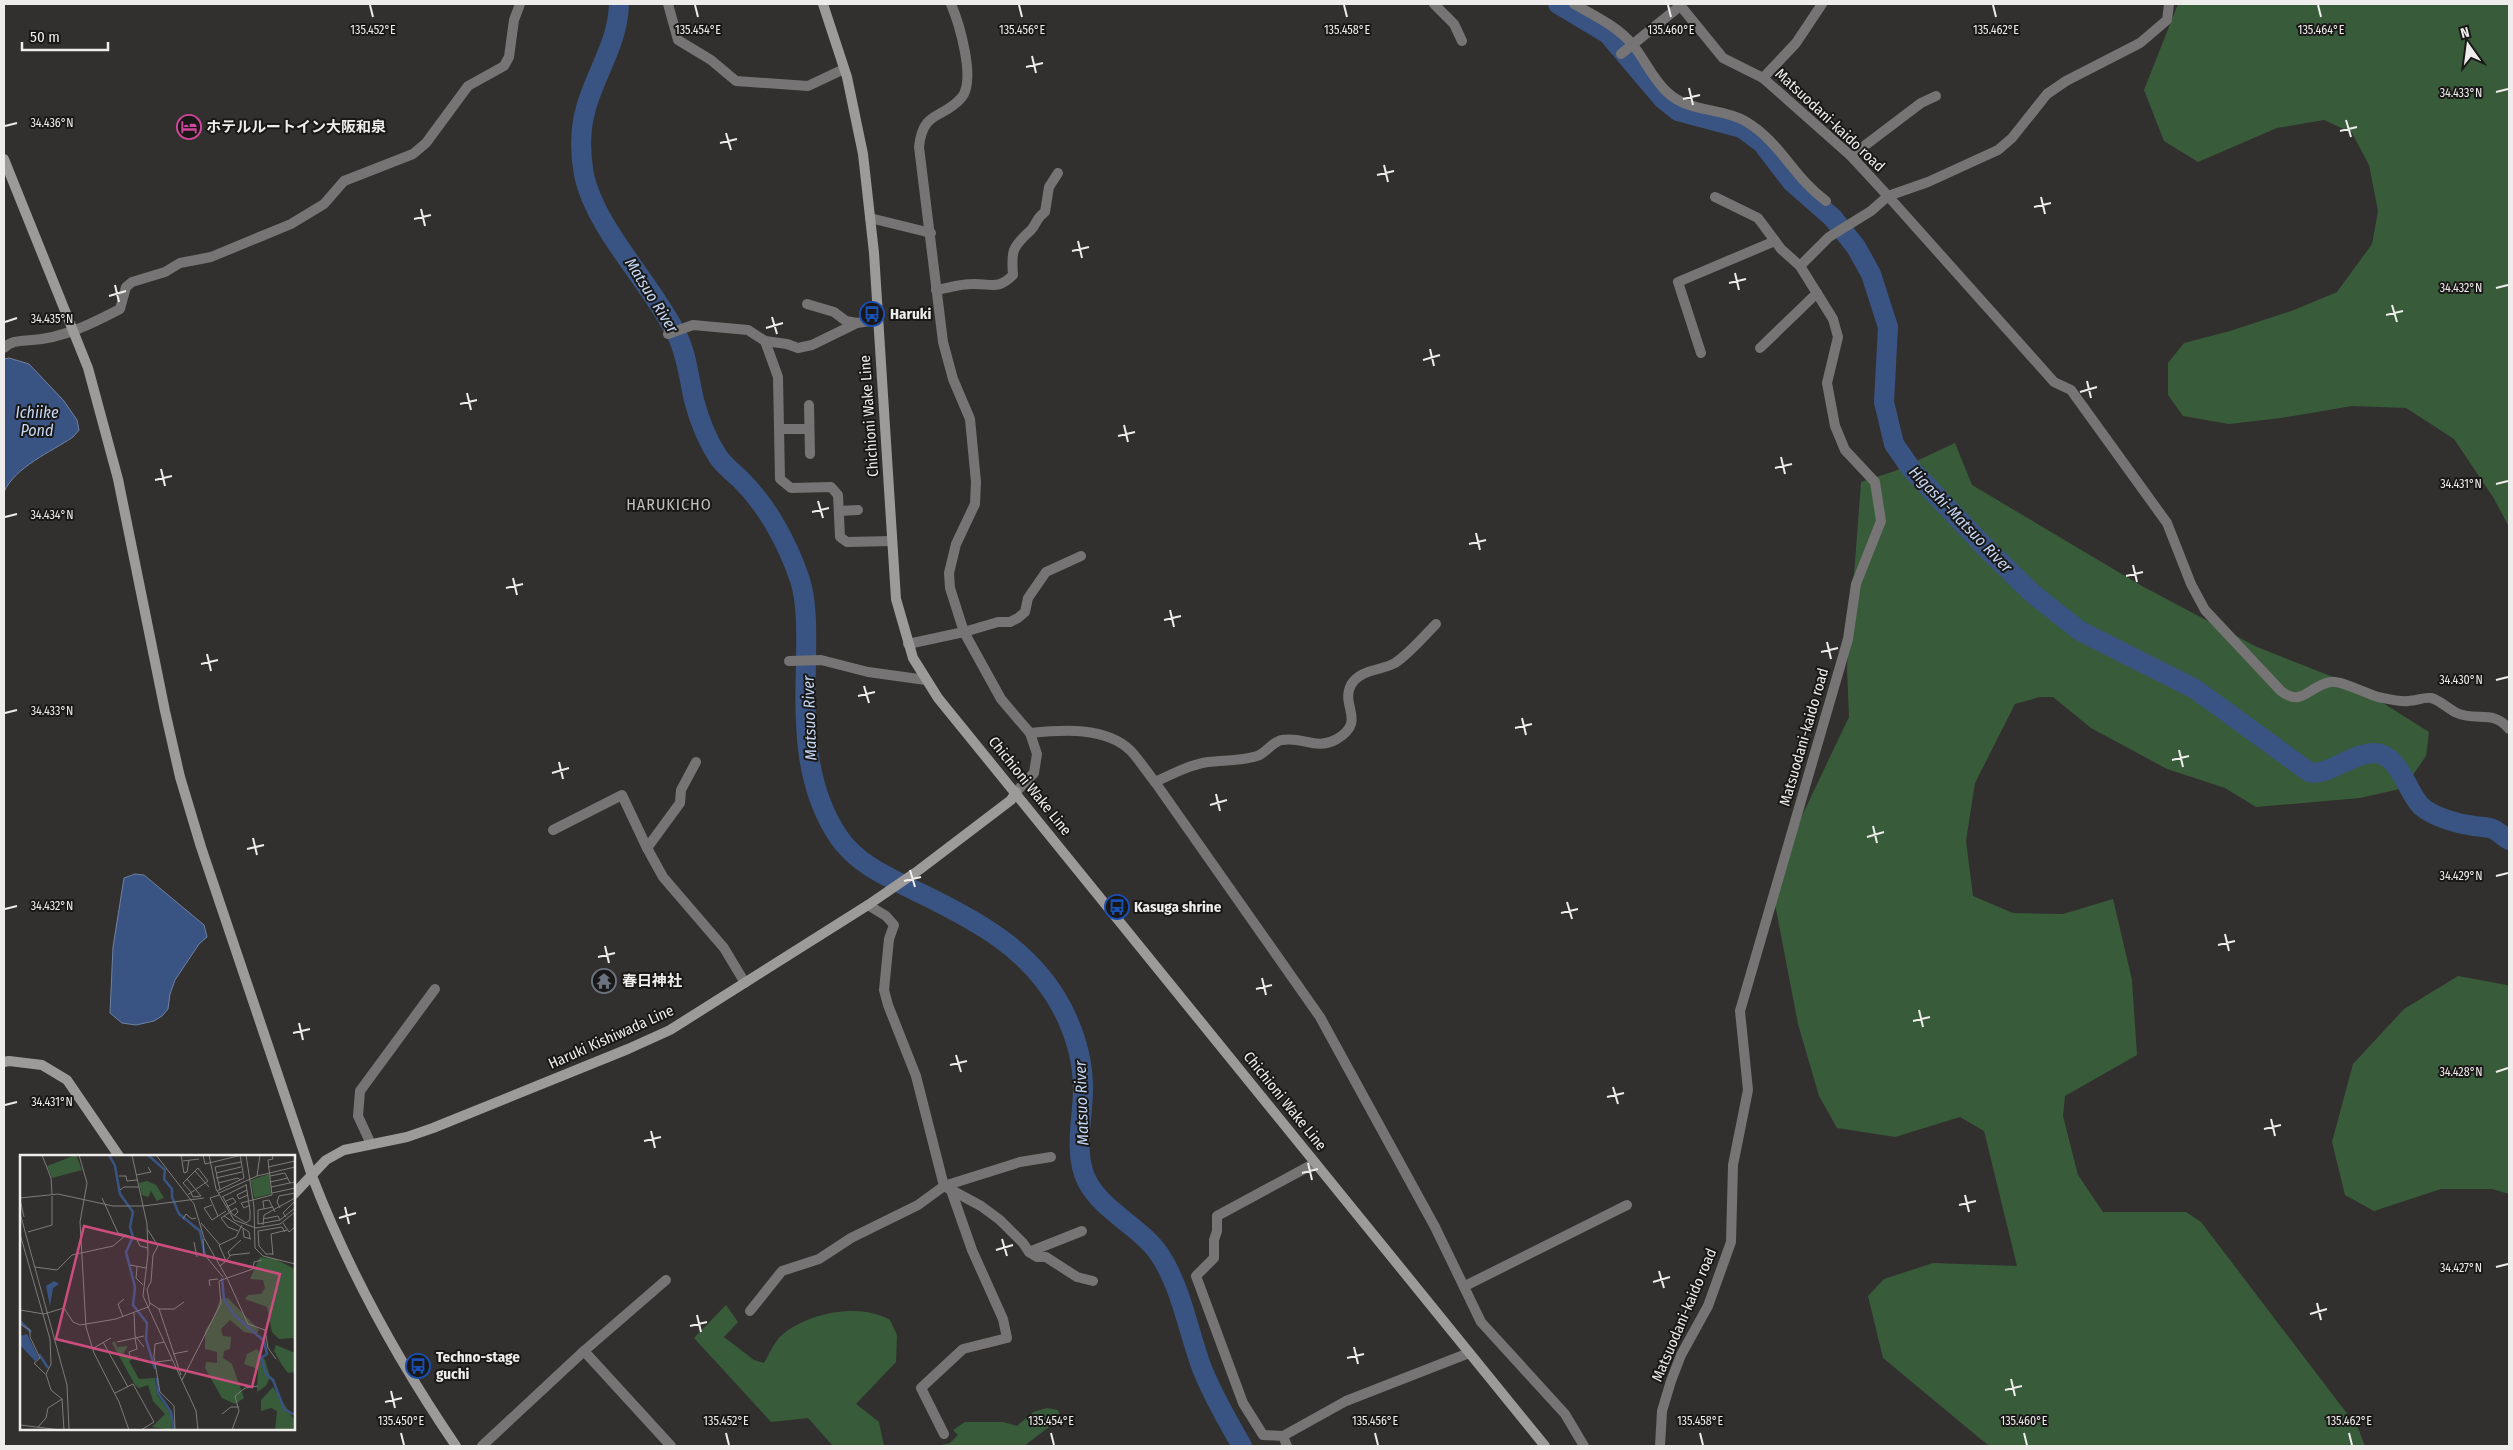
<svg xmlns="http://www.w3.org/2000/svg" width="2513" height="1450" viewBox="0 0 2513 1450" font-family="'Fira Sans Condensed','Noto Sans JP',sans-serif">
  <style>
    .green { fill: #385b3a }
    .water { fill: #395483; stroke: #6f82a2 }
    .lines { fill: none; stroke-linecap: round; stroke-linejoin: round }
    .river { stroke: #395483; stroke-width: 20 }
    .street { stroke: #767474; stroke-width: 10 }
    .secondary { stroke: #9d9a9a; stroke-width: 10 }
    .ticks { fill: none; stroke: #eeedeb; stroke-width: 2 }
    .labels { text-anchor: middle; stroke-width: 4; stroke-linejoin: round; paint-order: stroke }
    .street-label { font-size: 15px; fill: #eeedeb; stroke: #191817 }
    .poi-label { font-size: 15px; font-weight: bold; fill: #eeedeb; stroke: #191817; text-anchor: start }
    .water-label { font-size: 16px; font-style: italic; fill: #c5d7f5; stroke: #191817 }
    .neighbourhood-label { font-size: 16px; letter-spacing: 1px; fill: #c1bfbc; stroke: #191817 }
    .inset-river { fill: none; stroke: #395483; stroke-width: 2.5 }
    .inset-road { fill: none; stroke: #7d7c7a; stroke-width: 1 }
    .view { fill: #cd4d7f; fill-opacity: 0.15; stroke: #cd4d7f; stroke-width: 2.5 }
    .inset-edge { fill: none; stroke: #eeedeb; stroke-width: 2.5 }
    .ticks-label { font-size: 12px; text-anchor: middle; fill: #eeedeb; stroke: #191817; stroke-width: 4; stroke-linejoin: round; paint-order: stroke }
  </style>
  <rect width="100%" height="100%" fill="#32302e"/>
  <g class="green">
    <path d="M2178,4H2509V527L2493,497L2454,439L2406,408L2352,406L2281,418L2229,424L2183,416L2168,395V363L2184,343L2230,331L2294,310L2337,292L2372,244L2378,211L2369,165L2352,133L2324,120L2277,128L2198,162L2164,141L2144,90Z"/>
    <path d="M1955,443L1972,485L2142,586L2257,647L2356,686L2429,732L2426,756L2404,788L2360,798L2256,807L2225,788L2167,769L2091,728L2053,697H2040L2015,704L1975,783L1966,841L1973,896L2013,913L2063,914L2113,899L2132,980L2137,1055L2065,1096L2063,1116L2078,1175L2103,1212H2186L2201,1222L2358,1428L2365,1446H1989L1883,1358L1868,1296L1884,1279L1933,1263L2017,1266L1984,1131L1960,1117L1895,1137L1837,1128L1819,1096L1798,1024L1775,904L1799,822L1849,717L1847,668L1861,482L1895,471Z"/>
    <path d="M2458,976L2507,985L2509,988V1194L2492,1189H2441L2374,1211L2345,1195L2332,1142L2353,1064L2404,1009Z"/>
    <path d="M726,1305L738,1322L724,1337L754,1360L764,1363C769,1355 774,1342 781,1336C806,1313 860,1302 890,1320L897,1335L896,1362L856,1404L879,1422L884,1446H833L808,1418L771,1422L694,1338Z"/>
    <path d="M1047,1408L1058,1410L1061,1418L1024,1446H937L950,1443L958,1435L953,1430L965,1422H1003L1017,1426L1033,1412Z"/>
  </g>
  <g class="water">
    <path d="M9,358L29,364L64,401L77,420L79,430L73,437C51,452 15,467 4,492V359Z"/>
    <path d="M135,874L144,875L204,925L207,937L199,944L175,980L170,994L168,1009L162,1016L154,1021L136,1025L122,1023L110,1013L113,947L124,878Z"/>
  </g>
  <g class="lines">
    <g class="river">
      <path d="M619,4C618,43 596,72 586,108C580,129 580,153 584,175C595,228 652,284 677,335C687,355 689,379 694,400C699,419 706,438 717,455C723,465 731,470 740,479C767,505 788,544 800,580C808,606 806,637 806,664C804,722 804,785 838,836C857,865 890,878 920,893C977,921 1031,949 1062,1008C1075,1033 1083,1060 1083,1089C1083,1118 1073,1153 1087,1181C1104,1214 1145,1228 1163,1260C1183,1294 1189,1335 1203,1371C1214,1397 1228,1422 1242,1446"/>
      <path d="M1558,4L1608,34L1663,99L1678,111L1742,128L1762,143L1792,182L1833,218L1856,247L1871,274L1888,327L1884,402L1894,444L1912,470L1980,542L2032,593L2080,631L2195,689L2309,772C2327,777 2352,753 2374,753C2400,754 2406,791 2421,806C2433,817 2458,824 2474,826C2480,827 2488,827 2493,829C2499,832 2504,837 2509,840"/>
    </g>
    <g class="street">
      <path d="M668,4L678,40L711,60L736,81L808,86L844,69"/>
      <path d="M951,4C959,23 976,79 962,97C943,120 923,109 919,147L943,342L953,379L970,419L976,482L975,504L956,544L949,573L950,588L964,632L1001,699L1030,733L1037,754L1034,773L1016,792"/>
      <path d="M1434,4L1454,24L1462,41"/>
      <path d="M1574,4C1595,16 1617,26 1633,45C1645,60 1653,79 1667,92C1689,113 1720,107 1745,121C1780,141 1793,177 1826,201"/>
      <path d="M2169,4L2167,20L2140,43L2066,81L2047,94L2012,138L1998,150L1928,182L1888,196L2054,382L2071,390L2167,523L2191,584L2205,610L2281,691C2303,708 2309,685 2331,682C2340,680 2367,694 2378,697C2388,699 2399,702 2408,701C2416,701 2423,697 2431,698C2440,700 2448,709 2457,713C2477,722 2493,709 2509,729"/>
      <path d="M1621,54L1680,6"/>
      <path d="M1763,78L1796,43L1822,4"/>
      <path d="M1851,156L1921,103L1936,96"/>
      <path d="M1715,197L1758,218L1781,249L1800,266"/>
      <path d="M870,218L931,233"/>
      <path d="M936,290C948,288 960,284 972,284C991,283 997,291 1013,275C1011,251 1012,247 1031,230C1037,224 1035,219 1045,212L1049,187L1058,173"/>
      <path d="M807,304L834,312L846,321L857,323"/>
      <path d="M668,334L693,325L748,330L765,341L787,344L798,348L812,345L857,323L877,320"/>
      <path d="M765,341L778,377L780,479L791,488L831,487L838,495L840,537L847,542L892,541"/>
      <path d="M4,348C12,340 21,341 32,340C64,338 93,323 120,309L126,287L132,282L165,272L180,263L211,257L291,224L324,204L344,181L413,154L426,143L468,86L504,66L509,57L514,20L520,4"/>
      <path d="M1760,348L1817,293"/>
      <path d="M1701,353L1678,282L1775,241"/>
      <path d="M809,405L810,454"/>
      <path d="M780,429H809"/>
      <path d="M839,511L858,510"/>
      <path d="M908,644L964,632L998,622H1010L1018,618L1025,612L1028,598L1046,572L1081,556"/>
      <path d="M789,661L821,660L868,672L926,680"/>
      <path d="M1030,733C1061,730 1106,726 1131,751C1140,761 1147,772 1155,782L1320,1017L1435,1227L1481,1322L1565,1414L1584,1446"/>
      <path d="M696,762L681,790L680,803L647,848L663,877L724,948L745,983"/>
      <path d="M1155,782C1172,774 1189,765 1208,762C1224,760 1241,761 1257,756C1266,753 1273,741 1282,740C1304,736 1315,751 1337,739C1367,721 1340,706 1351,685C1360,669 1381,671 1395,663C1410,653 1423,637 1436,624"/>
      <path d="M553,830L622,795L647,848"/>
      <path d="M868,905L886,916L894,925L889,939L884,990L888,1005L916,1076L944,1186L981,1206L1000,1220L1023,1243L1029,1252L1037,1257H1046L1077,1277L1093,1281"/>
      <path d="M371,1144L358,1116L360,1091L435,989"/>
      <path d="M1029,1252L1082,1231"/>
      <path d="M1465,1286L1627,1205"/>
      <path d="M750,1311L782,1271L819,1259L851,1238L918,1205L944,1186L1020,1162L1051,1157"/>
      <path d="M584,1351L671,1446"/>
      <path d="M944,1434L921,1388L963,1349L1007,1338L1003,1319L972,1250L951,1190"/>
      <path d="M1283,1436L1346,1401L1469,1353"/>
      <path d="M482,1446L584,1351L666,1280"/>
      <path d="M1287,1446L1283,1436L1263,1435L1243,1403L1196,1276L1214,1258V1240L1217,1231V1216L1315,1163"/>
      <path d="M1660,1446L1662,1411L1671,1381L1681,1355L1708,1306L1731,1242L1733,1165L1748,1090L1740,1011L1848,639L1856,584L1881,521L1875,482L1845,450L1835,426L1827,383L1838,337L1833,319L1800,266L1829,237L1871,211L1888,196L1851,156L1763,78L1723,58L1679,4"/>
    </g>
    <g class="secondary">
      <path d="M823,4L847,77L863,154L874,253L896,599L913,658L938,698L1545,1446"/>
      <path d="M4,159L88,368L118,479L165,711L180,777L201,847L312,1176C349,1272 398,1361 456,1446"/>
      <path d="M4,1062L9,1061L42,1065L67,1080L119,1156"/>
      <path d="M294,1194L326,1160L344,1150L407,1137L433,1128L628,1049L670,1030L868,905L919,870L1011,800L1016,792"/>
    </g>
  </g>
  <path class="ticks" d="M370,5L373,17M695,5L698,17M1019,5L1022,17M1344,5L1347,17M1668,5L1671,17M1993,5L1996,17M2318,5L2321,17M1032,56L1036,73M1026,67L1043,63M1689,88L1693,105M2496,92L2508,89M1683,99L1700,95M2346,120L2351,137M5,126L17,123M2340,131L2357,127M726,133L731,150M720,143L737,139M1384,165L1388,182M1377,175L1394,171M2041,197L2045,214M2034,207L2051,203M421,209L425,226M414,219L431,215M1078,241L1082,258M1072,251L1089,247M1735,273L1739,290M1729,283L1746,279M115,285L119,302M2496,288L2508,285M109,296L126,291M2392,305L2397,322M2386,315L2403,311M772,317L777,334M5,322L17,318M766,328L783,323M1430,349L1434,366M1423,360L1440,355M2087,381L2091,398M2080,392L2097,387M467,393L471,410M460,404L477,400M1124,425L1128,442M1118,436L1135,432M1781,457L1785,474M1775,468L1792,464M161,469L165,486M155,480L172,476M2496,484L2508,481M818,501L823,518M812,512L829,508M5,517L17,514M1476,533L1480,550M1469,544L1486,540M2133,565L2137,582M2126,576L2143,572M513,578L517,595M506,588L523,584M1170,610L1174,627M1164,620L1181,616M1827,642L1831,659M1821,652L1838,648M207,654L211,671M201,664L218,660M2496,680L2508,677M864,686L869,703M858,696L875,692M5,713L17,710M1522,718L1526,735M1515,728L1532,724M2179,750L2183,767M2172,760L2189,756M559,762L563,779M552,773L569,768M1216,794L1220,811M1210,805L1227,800M1873,826L1877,843M1867,837L1884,832M253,838L257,855M247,849L264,845M910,870L915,887M2496,876L2508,873M904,881L921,877M1567,902L1572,919M5,909L17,906M1561,913L1578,909M2225,934L2229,951M2218,945L2235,941M605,946L609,963M598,957L615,953M1262,978L1266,995M1256,989L1272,985M1919,1010L1923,1027M1913,1021L1930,1017M299,1023L303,1040M293,1033L310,1029M956,1055L961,1072M950,1065L967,1061M2496,1072L2508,1068M1613,1087L1618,1104M1607,1097L1624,1093M5,1105L17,1102M2271,1119L2275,1136M2264,1129L2281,1125M651,1131L655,1148M644,1141L661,1137M1308,1163L1312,1180M1302,1173L1318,1169M1965,1195L1969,1212M1959,1205L1976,1201M345,1207L349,1224M339,1218L356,1213M1002,1239L1007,1256M996,1250L1013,1245M2496,1267L2508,1264M1659,1271L1664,1288M1653,1282L1670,1277M2317,1303L2321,1320M2310,1314L2327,1309M697,1315L701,1332M690,1326L707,1322M1354,1347L1358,1364M1347,1358L1364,1354M2011,1379L2015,1396M2005,1390L2022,1386M391,1391L395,1408M385,1402L402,1398M401,1433L404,1445M726,1433L729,1445M1051,1433L1054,1445M1375,1433L1378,1445M1700,1433L1703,1445M2024,1433L2027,1445M2349,1433L2352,1445"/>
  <defs>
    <symbol id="hotel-ring" viewBox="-11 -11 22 22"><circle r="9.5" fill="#191817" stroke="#d1479c" stroke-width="1.5"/><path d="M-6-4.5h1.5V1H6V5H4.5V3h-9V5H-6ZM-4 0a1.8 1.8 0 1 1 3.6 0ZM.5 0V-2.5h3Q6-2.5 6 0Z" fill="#d1479c"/></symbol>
    <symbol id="bus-ring" viewBox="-11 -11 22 22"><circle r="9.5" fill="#191817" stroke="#1a4fb4" stroke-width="1.5"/><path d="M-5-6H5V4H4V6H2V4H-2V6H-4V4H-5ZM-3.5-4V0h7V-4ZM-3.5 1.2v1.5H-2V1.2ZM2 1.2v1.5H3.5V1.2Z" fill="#1a4fb4"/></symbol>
    <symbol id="temple-ring" viewBox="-11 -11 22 22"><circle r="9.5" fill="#191817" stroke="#6b7280" stroke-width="1.5"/><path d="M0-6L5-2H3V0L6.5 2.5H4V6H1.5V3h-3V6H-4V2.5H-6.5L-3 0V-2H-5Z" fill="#6b7280"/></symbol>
  </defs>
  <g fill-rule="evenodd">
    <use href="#hotel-ring" x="175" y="113" width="28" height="28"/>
    <use href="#bus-ring" x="858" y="300" width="28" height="28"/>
    <use href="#bus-ring" x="1103" y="893" width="28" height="28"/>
    <use href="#temple-ring" x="590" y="967" width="28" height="28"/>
    <use href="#bus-ring" x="404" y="1352" width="28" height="28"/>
  </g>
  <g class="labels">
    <g class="street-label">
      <text transform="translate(1830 120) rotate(43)" y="5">Matsuodani-kaido road</text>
      <text transform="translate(869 416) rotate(-94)" y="5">Chichioni Wake Line</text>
      <text transform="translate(1804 737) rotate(-74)" y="5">Matsuodani-kaido road</text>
      <text transform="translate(1030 786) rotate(51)" y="5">Chichioni Wake Line</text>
      <text transform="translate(611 1037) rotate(-24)" y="5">Haruki Kishiwada Line</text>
      <text transform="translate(1285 1101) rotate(51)" y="5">Chichioni Wake Line</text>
      <text transform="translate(1684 1315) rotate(-67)" y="5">Matsuodani-kaido road</text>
    </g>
    <g class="poi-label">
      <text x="206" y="132">ホテルルートイン大阪和泉</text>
      <text x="890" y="319">Haruki</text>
      <text x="1134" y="912">Kasuga shrine</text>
      <text x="622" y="986">春日神社</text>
      <text x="436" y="1362">Techno-stage<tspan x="436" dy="17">guchi</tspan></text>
    </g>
    <g class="water-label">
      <text transform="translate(652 295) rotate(58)" y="6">Matsuo River</text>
      <text x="37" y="418">Ichiike<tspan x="37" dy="18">Pond</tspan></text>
      <text transform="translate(1961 519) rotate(46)" y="6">Higashi-Matsuo River</text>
      <text transform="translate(809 718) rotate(-92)" y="6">Matsuo River</text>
      <text transform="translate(1081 1103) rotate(-92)" y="6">Matsuo River</text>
    </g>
    <g class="neighbourhood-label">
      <text x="669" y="510">HARUKICHO</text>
    </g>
  </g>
  <g transform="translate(20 1155)">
    <rect width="275" height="275" fill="#32302e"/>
    <path d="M56,0L62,15L32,23L27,11ZM249,19L251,39L234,43L231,25ZM127,26L136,30L144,43L137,46L131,36L128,42L122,40L119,28ZM240,102L255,104L275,114V187L273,183L259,184L252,177L247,152L225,144L228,140L241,139L245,133L243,125L230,124ZM208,143L239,175L236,179L224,177L210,165L201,174L203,181L211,182L210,194L204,196L203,203L212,209L224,243L215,249L202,243L185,213L186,207L197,208V197L185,194V176L194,162L200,144ZM95,186L97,192L108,191L104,197L105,202L119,201L109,206L119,224L135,223L137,240L151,259L152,275L132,272L145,259L133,246L128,230L119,233L115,230L92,188ZM256,190L275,198V217L268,218L262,210L254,196ZM237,194L245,205L250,222L246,231L237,237L238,214L224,209L227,199ZM253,232L275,266V275H255L257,256L251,253L241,256V245Z" fill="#385b3a"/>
    <path d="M34,126L39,129L33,133L30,151L26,131ZM7,179L19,203L15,206L0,190V181Z" fill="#395483"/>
    <path class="inset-river" d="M89,0L95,11L100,39L113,57L110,72L113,82L106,97L115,132L113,150L127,168L126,184L135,214M128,0L145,15L144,24L152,34V42L159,59L180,76L185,101M202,123L204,144L214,160L244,186L247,199L241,203L246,219L253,225L264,254L275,260M0,166L11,177M19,199L28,213M137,223L138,238L151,257L154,275"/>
    <path class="inset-road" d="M22,0L31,23L32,39M59,0L67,28L60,67L66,172L74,198L99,247L109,275M112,0L127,69L128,99L123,141L176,256L178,275M136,0L174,49L184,83L207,123L199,126L201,148L162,225M161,0L164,18L167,17L169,5M183,0L185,9L222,0M189,0L196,34L214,65L236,73L260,69L275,57M226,0L234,52L235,93L243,101L275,109M163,6L179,4M248,12L275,6M175,16L189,32M196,18L221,12M116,20L131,17L128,12M99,21H106L107,26L117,25M237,21L240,0M250,21L265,18L270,28L275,27M196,23L222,17M167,24L181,41L173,42L171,38M250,27L268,23M198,28L218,23L220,25M251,32L270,28M100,35L104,32H119M200,35L195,12L221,7M227,35L217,40L219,44L228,40M197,36L224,23L220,0M199,38L237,21L275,12M252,38L275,33M168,39H169L188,26L178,13L163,28L171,37M202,42L226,30M203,42L212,59L226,68L230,65V56L226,29M0,43L38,39L93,51H123M82,43L98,78L106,80M0,44L4,62M206,46L213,43L216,47L207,52M192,50L184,53L192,65L206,56M230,50L224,53L221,48L252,40L248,5L253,4L252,0M123,51L184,43M253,52L238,55V69L260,65L275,53M260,53L257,47L259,41L275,38M244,54L243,46L249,45L255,57M0,58L47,230L49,275M198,61L190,43L199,40M204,61L229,77L230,84M214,61L218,57L216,53L201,63L208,72L218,76M266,62L263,58L275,46M163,64L166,59L172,64L176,63M243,64L258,61L260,65M181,68L200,90M263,68L269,77L275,72M243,70L244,60L275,43M223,74L224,82L231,84M8,77L32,70V41M0,79L30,184L31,209L26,219L31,235L42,244L44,275M183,84L184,99L203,122M174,87L177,102M253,99H246L239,91L238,76L262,72L265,77M253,100L251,79L267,75M210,101L208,97L221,85M242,105L234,107L233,114L207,123L228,169L245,175L248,193L256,204M206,106L211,100L230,98M110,110L126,113M200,111L206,106L199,90L216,82L222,70M15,112L37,115L52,100L93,91L106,80L116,83L120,91L128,93M117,112L116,123L123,130M190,131L189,125L198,124M130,148L139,154L161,220M128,152L130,150L127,134L131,127L133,100L138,91L128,75M139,154H154L164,147M0,155L24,159L44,153L53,167L60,170L96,164L128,152M114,158L115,181L124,192M103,162L98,149L104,144M0,169L10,175V182L20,203L14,208L25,219M83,187L108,232M97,187L124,181M144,187L135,189L134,202L140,237L154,251L155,275M72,194L91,183M153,199L168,196M110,201L109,197L117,194L115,183M136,207L152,205M95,238L113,229L134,267L121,275M202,259L211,252H219M0,270L41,275M18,272L26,263L28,253L42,244M212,275L219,256L215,241L225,233L238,231"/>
    <path class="view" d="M64,71L260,119L232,232L36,184Z"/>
    <rect width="275" height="275" class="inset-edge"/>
  </g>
  <g class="ticks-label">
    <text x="373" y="34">135.452°E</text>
    <text x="698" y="34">135.454°E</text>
    <text x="1022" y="34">135.456°E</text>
    <text x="1347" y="34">135.458°E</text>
    <text x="1671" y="34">135.460°E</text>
    <text x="1996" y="34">135.462°E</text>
    <text x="2321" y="34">135.464°E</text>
    <text x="2461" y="97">34.433°N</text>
    <text x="52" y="127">34.436°N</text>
    <text x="2461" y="292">34.432°N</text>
    <text x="52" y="323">34.435°N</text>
    <text x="2461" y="488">34.431°N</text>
    <text x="52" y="519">34.434°N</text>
    <text x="2461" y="684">34.430°N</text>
    <text x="52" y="715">34.433°N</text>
    <text x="2461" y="880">34.429°N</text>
    <text x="52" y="910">34.432°N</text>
    <text x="2461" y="1076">34.428°N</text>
    <text x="52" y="1106">34.431°N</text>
    <text x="2461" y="1272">34.427°N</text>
    <text x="401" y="1425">135.450°E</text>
    <text x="726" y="1425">135.452°E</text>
    <text x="1051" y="1425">135.454°E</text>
    <text x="1375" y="1425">135.456°E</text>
    <text x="1700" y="1425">135.458°E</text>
    <text x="2024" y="1425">135.460°E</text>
    <text x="2349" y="1425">135.462°E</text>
  </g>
  <rect width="2513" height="1450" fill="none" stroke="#eeedeb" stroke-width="10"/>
  <g transform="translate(2468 45) rotate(346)" stroke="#191817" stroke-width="4" paint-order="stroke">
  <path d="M0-4L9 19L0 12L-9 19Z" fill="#eeedeb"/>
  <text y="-8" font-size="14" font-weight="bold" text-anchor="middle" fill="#eeedeb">N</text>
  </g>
  <path d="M22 42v8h86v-8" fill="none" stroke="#eeedeb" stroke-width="2.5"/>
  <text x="30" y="42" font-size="15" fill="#eeedeb" stroke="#191817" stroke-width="4" paint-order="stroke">50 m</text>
</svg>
